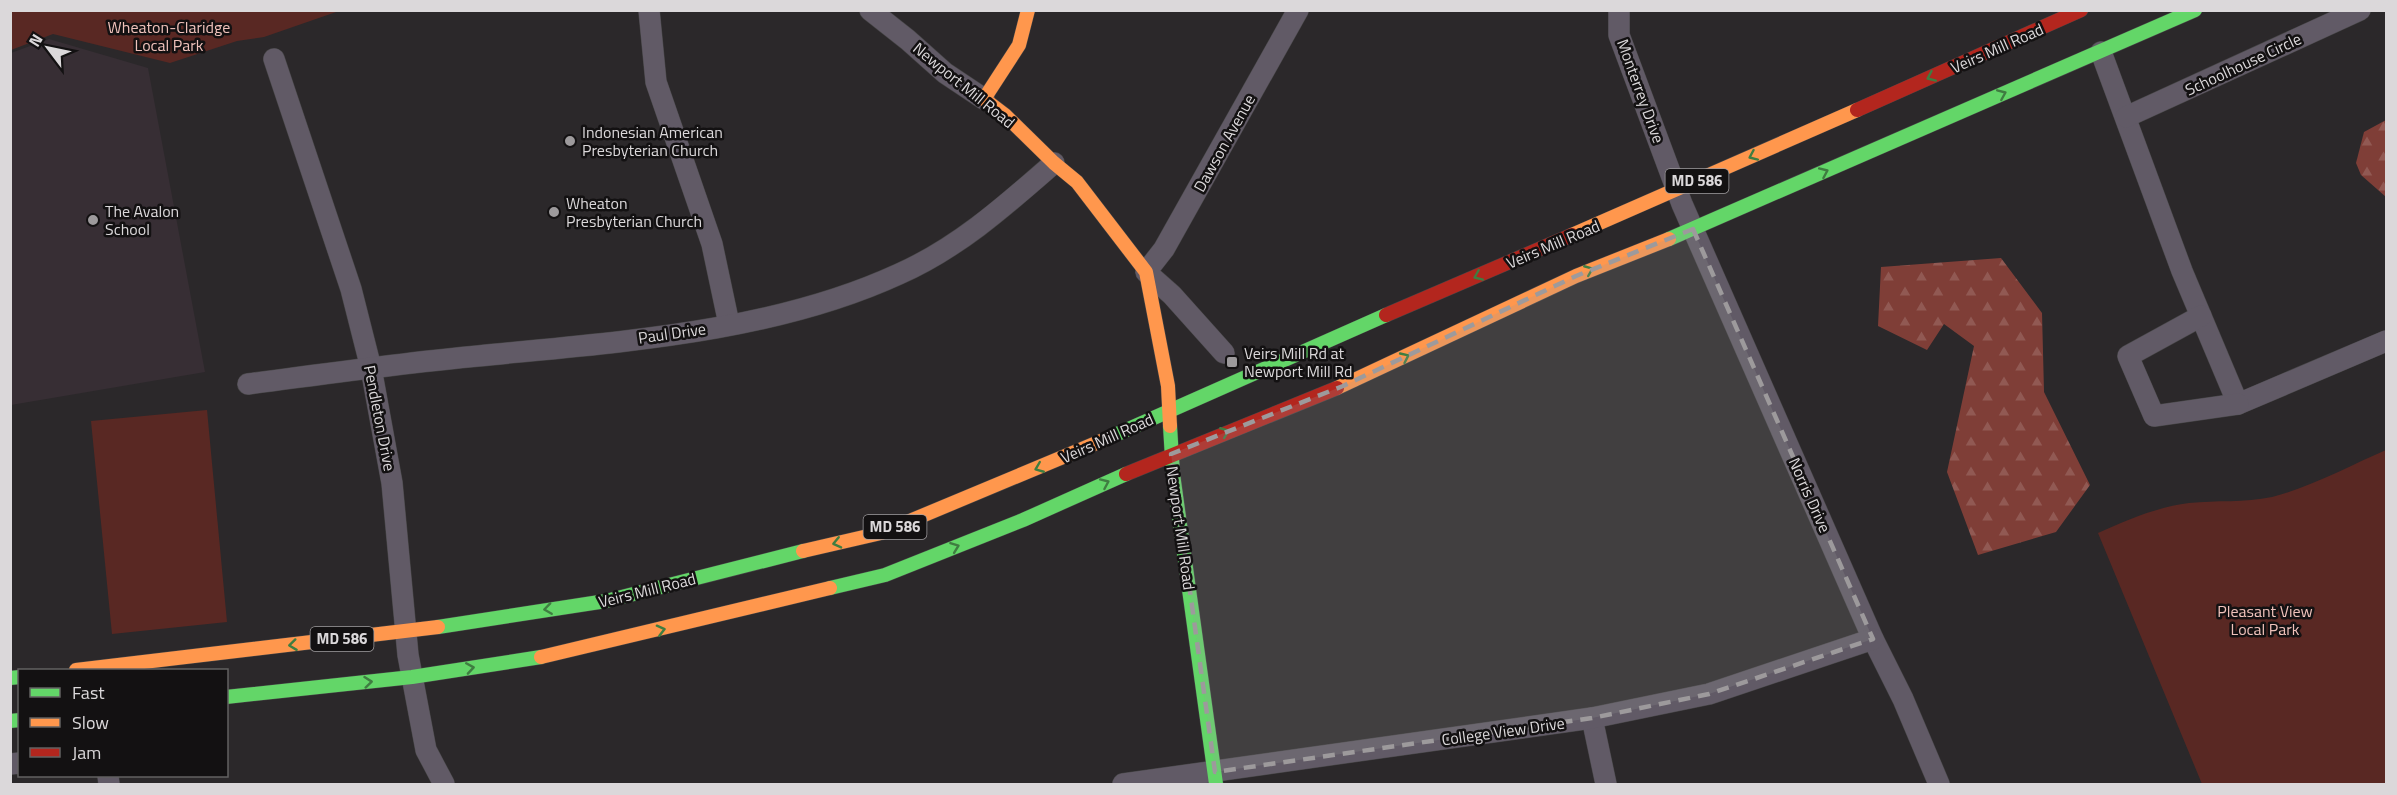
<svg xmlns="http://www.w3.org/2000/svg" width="2397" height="795" viewBox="0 0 2397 795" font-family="'Titillium Web',sans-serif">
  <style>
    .built { fill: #372e34 }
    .forest { fill: url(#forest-firs) }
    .park { fill: #592823 }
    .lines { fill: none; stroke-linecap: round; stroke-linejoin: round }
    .street-casing { stroke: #464546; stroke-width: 22 }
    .fast-casing { stroke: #464546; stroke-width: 15 }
    .slow-casing { stroke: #464546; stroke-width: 15 }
    .jam-casing { stroke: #464546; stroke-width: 15 }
    .street { stroke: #615a66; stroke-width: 21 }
    .fast { stroke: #63d668; stroke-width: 14 }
    .slow { stroke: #ff974d; stroke-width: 14 }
    .jam { stroke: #b3261e; stroke-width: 14 }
    .oneway { stroke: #3f7d41 }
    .marked { fill: #9d9a9c; fill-opacity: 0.2; stroke: #9d9a9c; stroke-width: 4.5; stroke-dasharray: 12 8; stroke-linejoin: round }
    .poi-dot { fill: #9d9a9c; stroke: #131112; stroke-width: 2 }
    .labels { text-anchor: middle; stroke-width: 5; stroke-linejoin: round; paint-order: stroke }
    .shield { fill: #131112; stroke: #9f9c9e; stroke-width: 1.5 }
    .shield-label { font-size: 15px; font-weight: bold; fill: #dbd8da }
    .park-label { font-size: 16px; fill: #f0c2bb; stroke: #131112 }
    .street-label { font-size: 16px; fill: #dbd8da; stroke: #131112 }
    .poi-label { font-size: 16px; fill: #dbd8da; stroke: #131112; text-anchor: start }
  </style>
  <defs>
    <pattern id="forest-firs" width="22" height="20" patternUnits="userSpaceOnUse" patternTransform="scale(1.5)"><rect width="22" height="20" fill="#7f3e37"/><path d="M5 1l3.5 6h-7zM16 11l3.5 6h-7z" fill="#915953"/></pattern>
  </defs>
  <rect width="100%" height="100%" fill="#2b282a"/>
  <path class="built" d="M49,39L148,68L205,372L11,405V53Z"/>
  <g class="forest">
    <path d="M2386,120V197L2361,175L2356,163L2364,132Z"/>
    <path d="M2001,258L2042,313L2044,392L2090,485L2056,532L1978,555L1947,472L1974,346L1944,324L1927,350L1878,326L1881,267Z"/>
  </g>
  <g class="park">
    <path d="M11,10H339V11L264,37L237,41L170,63L53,34L11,50Z"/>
    <path d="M207,410L227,622L112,634L91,421Z"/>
    <path d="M2386,450V784H2202L2098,533C2127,520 2157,507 2189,503C2217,500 2244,503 2272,497C2311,487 2349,466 2386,450Z"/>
  </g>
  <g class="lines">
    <defs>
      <g id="street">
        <path d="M649,10L656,82L712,244L729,324"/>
        <path d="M870,10L908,40L945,73L984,99"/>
        <path d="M1619,10V35L1682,204L1873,639L1903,699L1939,784"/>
        <path d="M2101,52L2182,271L2238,404L2386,341"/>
        <path d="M274,59L351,289L371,368L392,483L408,655L426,750L444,784"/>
        <path d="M2126,117L2360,10"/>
        <path d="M2201,316L2128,356L2154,416L2238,404"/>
        <path d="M1224,353L1172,295L1146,272L1164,249L1298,10"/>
        <path d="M248,384C325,374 401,363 478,356C617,342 771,333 899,274C958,248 1006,205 1054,163"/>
        <path d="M1592,718L1606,784"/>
        <path d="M10,764L20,763"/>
        <path d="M108,776L109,784"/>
        <path d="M1123,784L1592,718L1709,694L1873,639"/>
      </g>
      <g id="fast">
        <path d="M1669,239L2195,10"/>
        <path d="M1170,426L1173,474L1216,784"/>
        <path d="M1106,439L1386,315"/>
        <path d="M830,588L885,575L1023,520L1126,474"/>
        <path d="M438,627L606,601L803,551"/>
        <path d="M10,678L20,677"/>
        <path d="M226,697L412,677L541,657"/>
        <path d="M10,721L20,720"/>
      </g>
      <g id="slow">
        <path d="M1028,10L1019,45L984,99L1005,115L1054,163L1077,182L1146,272L1168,386L1170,426"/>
        <path d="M1572,235L1857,110"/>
        <path d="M1337,388L1576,276L1669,239"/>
        <path d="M803,551L881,533L1106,439"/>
        <path d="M541,657L830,588"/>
        <path d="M76,670L438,627"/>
      </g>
      <g id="jam">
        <path d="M1857,110L2081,10"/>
        <path d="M1386,315L1572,235"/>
        <path d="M1126,474L1337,388"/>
      </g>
    </defs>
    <use href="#street" class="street-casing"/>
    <use href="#fast" class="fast-casing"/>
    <use href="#slow" class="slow-casing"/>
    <use href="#jam" class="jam-casing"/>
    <use href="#street" class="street"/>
    <use href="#fast" class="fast"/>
    <use href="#slow" class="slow"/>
    <use href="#jam" class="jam"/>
  </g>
  <defs><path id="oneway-chevron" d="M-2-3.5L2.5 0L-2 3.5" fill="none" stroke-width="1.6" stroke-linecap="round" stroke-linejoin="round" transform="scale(1.5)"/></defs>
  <g class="oneway">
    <use href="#oneway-chevron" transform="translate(1931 77) rotate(156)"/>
    <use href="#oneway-chevron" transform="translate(2002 94) rotate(-23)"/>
    <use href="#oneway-chevron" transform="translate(1753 156) rotate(156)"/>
    <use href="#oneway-chevron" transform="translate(1824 172) rotate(-24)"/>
    <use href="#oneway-chevron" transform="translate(1589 270) rotate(-22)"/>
    <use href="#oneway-chevron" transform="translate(1478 276) rotate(157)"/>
    <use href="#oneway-chevron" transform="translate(1405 357) rotate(-25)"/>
    <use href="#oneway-chevron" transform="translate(1225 432) rotate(-22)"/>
    <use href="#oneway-chevron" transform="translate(1039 468) rotate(158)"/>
    <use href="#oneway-chevron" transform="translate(1105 483) rotate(-24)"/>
    <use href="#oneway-chevron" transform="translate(837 543) rotate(167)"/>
    <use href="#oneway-chevron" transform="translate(955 547) rotate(-21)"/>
    <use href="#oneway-chevron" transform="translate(548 609) rotate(172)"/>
    <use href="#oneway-chevron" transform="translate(661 630) rotate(-14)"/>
    <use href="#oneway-chevron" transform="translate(293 645) rotate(173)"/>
    <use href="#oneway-chevron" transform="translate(470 668) rotate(-9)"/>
    <use href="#oneway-chevron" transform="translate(368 682) rotate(-6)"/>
  </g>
  <path class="marked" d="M1693,229L1873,639L1709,694L1592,718L1215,772L1171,454L1343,386L1576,276Z"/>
  <g class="poi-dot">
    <circle cx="570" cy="141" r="6"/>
    <circle cx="554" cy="212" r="6"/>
    <circle cx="93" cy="220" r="6"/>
    <rect x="1226" y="356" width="12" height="12" rx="3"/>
  </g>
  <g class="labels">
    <g class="shield">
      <rect x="1665.5" y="169" width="63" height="24" rx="4.5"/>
      <rect x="863.5" y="515" width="63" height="24" rx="4.5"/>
      <rect x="310.5" y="627" width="63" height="24" rx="4.5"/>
    </g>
    <g class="shield-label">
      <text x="1697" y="186">MD 586</text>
      <text x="895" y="532">MD 586</text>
      <text x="342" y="644">MD 586</text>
    </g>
    <g class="park-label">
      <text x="169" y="33">Wheaton-Claridge<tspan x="169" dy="18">Local Park</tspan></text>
      <text x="2265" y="617">Pleasant View<tspan x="2265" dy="18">Local Park</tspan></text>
    </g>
    <g class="street-label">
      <text transform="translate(1997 48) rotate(-24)" y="6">Veirs Mill Road</text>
      <text transform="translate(2243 64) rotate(-25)" y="6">Schoolhouse Circle</text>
      <text transform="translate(964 85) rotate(39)" y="6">Newport Mill Road</text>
      <text transform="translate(1641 91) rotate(70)" y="6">Monterrey Drive</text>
      <text transform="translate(1224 143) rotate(-61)" y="6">Dawson Avenue</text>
      <text transform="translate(1553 244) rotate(-23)" y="6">Veirs Mill Road</text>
      <text transform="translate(672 333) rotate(-8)" y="6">Paul Drive</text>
      <text transform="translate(380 418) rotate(79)" y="6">Pendleton Drive</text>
      <text transform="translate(1107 438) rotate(-24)" y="6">Veirs Mill Road</text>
      <text transform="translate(1810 495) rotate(66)" y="6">Norris Drive</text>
      <text transform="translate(1181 528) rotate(82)" y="6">Newport Mill Road</text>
      <text transform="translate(647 590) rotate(-14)" y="6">Veirs Mill Road</text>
      <text transform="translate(1503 731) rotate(-8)" y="6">College View Drive</text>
    </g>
    <g class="poi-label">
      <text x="582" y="138">Indonesian American<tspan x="582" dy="18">Presbyterian Church</tspan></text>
      <text x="566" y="209">Wheaton<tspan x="566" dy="18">Presbyterian Church</tspan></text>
      <text x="105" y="217">The Avalon<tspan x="105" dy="18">School</tspan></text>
      <text x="1244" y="359">Veirs Mill Rd at<tspan x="1244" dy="18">Newport Mill Rd</tspan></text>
    </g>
  </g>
  <rect width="2397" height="795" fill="none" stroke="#dbd8da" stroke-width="24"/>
  <rect x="18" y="669" width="210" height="108" fill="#131112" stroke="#636162" stroke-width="1.5"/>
  <rect x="30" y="688" width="30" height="9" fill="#63d668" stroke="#636162" stroke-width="1.5"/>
  <text x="72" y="699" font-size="18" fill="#dbd8da">Fast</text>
  <rect x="30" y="718" width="30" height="9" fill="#ff974d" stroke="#636162" stroke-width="1.5"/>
  <text x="72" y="729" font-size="18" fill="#dbd8da">Slow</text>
  <rect x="30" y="748" width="30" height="9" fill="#b3261e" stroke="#636162" stroke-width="1.5"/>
  <text x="72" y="759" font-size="18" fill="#dbd8da">Jam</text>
  <g transform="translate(48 48) rotate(302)" stroke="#131112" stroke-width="4.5" paint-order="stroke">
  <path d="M0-4.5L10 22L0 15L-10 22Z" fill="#dbd8da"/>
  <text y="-9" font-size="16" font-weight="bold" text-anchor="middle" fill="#dbd8da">N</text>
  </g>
</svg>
